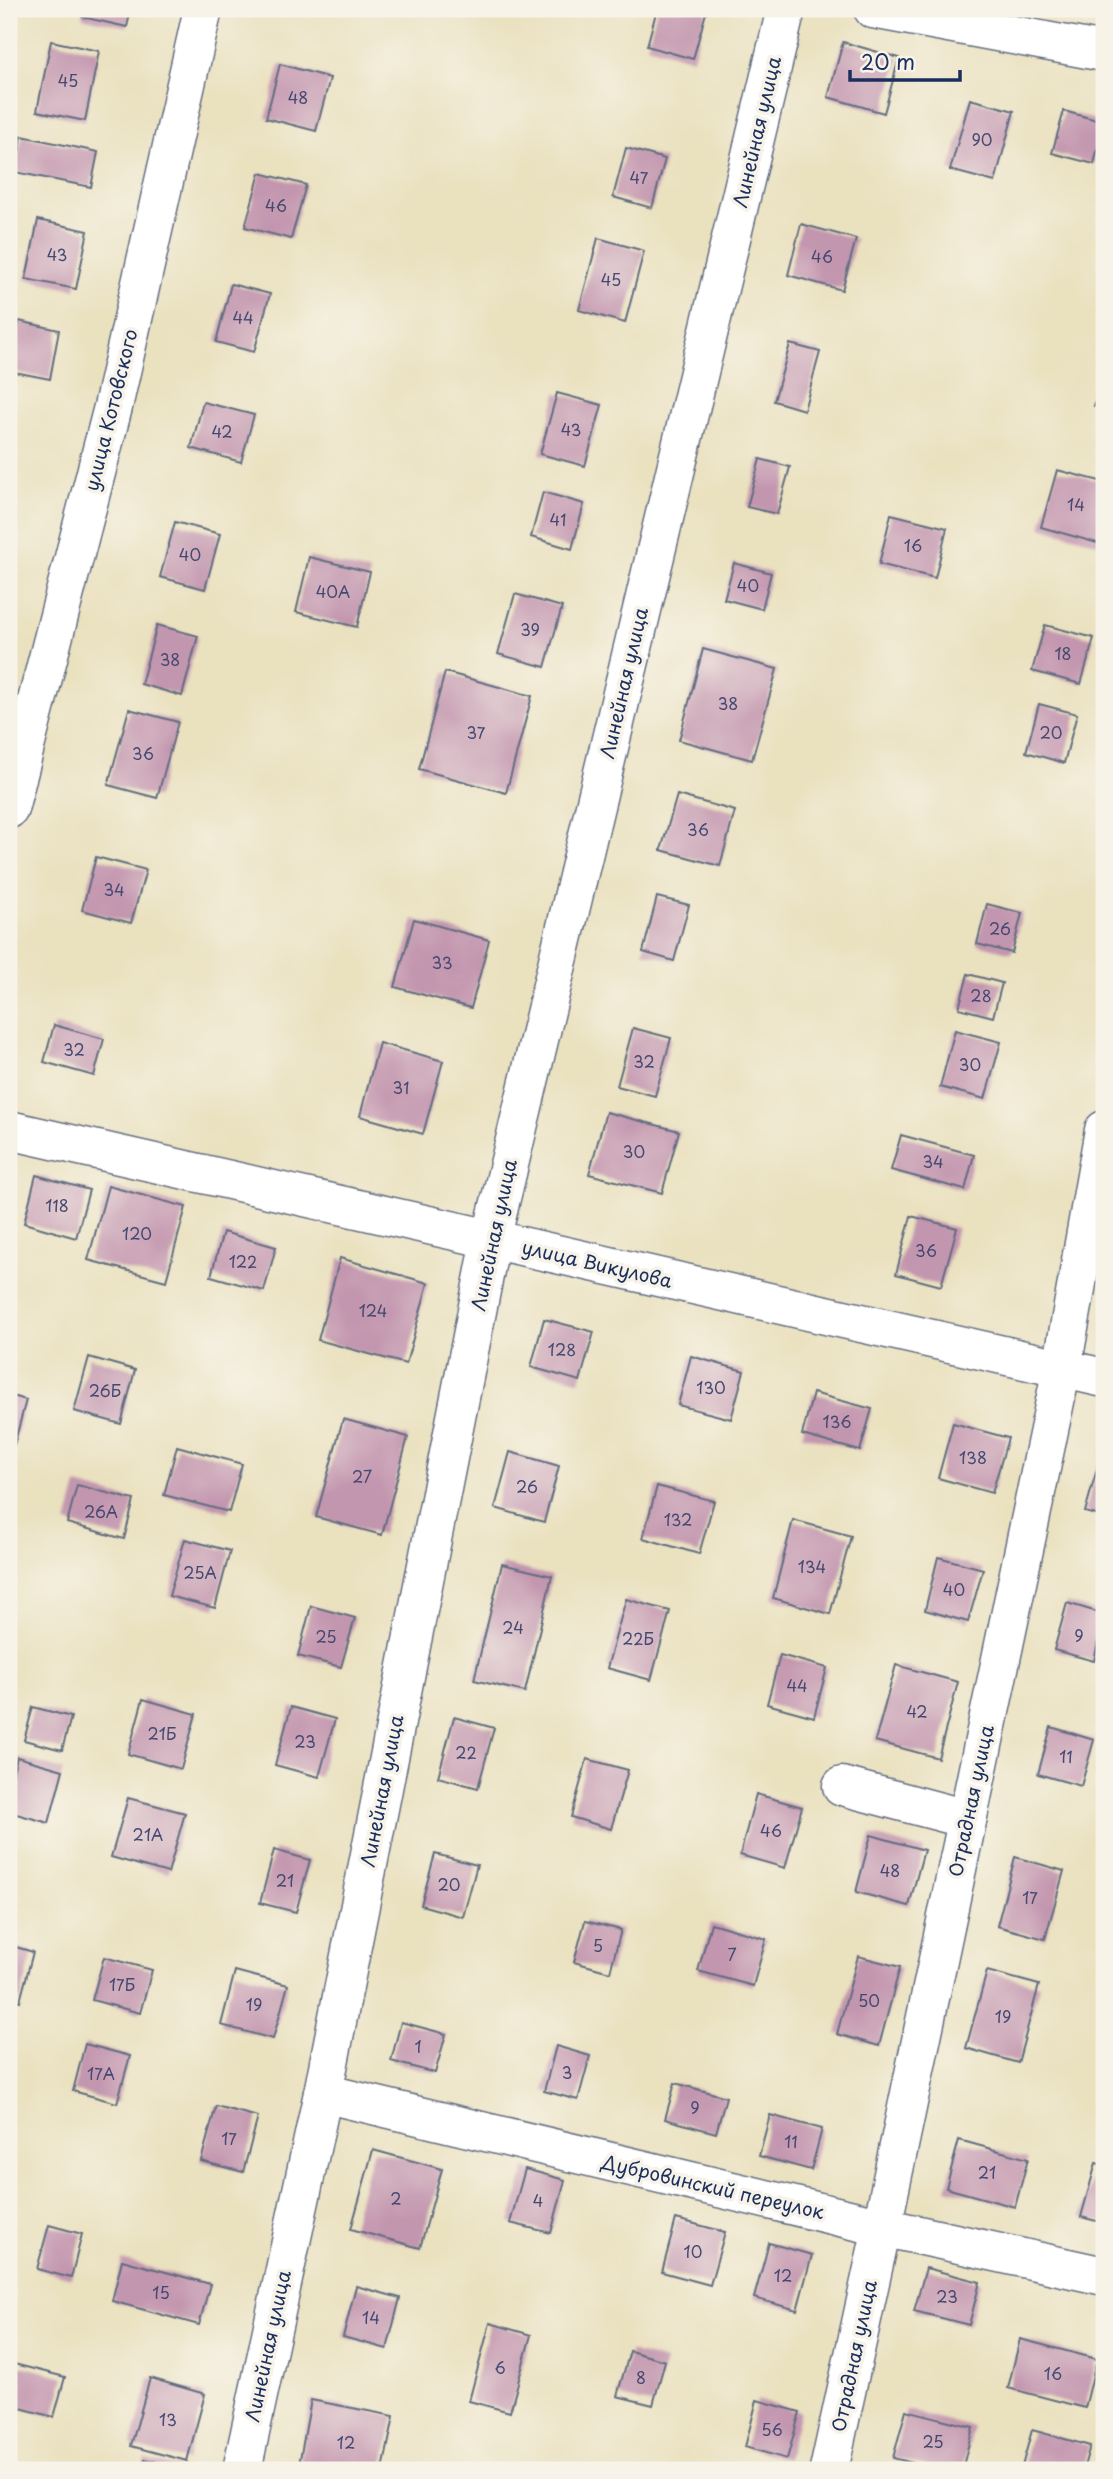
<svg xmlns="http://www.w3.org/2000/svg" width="1113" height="2479" viewBox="0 0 1113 2479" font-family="'Playpen Sans',sans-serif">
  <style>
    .building { fill: #c396af }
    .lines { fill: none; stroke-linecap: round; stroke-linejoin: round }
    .minor-casing { stroke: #636d80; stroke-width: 41 }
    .minor { stroke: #fff; stroke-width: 38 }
    .labels { text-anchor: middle; stroke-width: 7; stroke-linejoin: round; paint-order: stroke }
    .number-label { font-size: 16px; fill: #454972 }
    .street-label { font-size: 19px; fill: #1b2f5e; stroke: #f7f3e8 }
  </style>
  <rect width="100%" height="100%" fill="#f7f3e8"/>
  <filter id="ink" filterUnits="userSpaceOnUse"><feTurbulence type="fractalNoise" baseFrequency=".0143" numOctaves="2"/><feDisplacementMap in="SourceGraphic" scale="14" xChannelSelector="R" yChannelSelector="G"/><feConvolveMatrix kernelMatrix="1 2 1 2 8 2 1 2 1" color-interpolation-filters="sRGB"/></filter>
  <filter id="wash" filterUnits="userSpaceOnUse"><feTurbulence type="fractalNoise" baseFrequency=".00686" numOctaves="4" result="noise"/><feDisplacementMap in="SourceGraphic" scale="28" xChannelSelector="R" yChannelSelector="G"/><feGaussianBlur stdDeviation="1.57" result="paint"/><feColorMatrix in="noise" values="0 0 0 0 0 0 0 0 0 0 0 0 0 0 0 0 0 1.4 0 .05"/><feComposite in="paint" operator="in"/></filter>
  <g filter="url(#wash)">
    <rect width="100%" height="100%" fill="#eae1bf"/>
    <g id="blocks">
      <g class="building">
        <path d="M84,9H131L127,27L82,17Z"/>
        <path d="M657,9H707L693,59L647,46Z"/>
        <path d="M51,41L99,51L85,121L37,111Z"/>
        <path d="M843,42L899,58L884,113L828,97Z"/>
        <path d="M280,64L330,78L316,131L266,118Z"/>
        <path d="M970,99L1014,111L995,182L950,170Z"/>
        <path d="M1064,111L1104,122L1094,164L1052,153Z"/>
        <path d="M22,136L98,152L91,187L15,172Z"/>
        <path d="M626,148L665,159L652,208L613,197Z"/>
        <path d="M260,173L306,185L291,239L245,227Z"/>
        <path d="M38,220L88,231L76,289L26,279Z"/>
        <path d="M801,224L856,239L842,290L788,275Z"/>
        <path d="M598,238L644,251L625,323L579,310Z"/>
        <path d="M231,284L270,294L254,352L216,342Z"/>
        <path d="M19,321L59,330L50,379L9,371Z"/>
        <path d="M790,344L820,352L804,410L774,401Z"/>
        <path d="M1104,371V409L1094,406Z"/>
        <path d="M557,393L602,405L585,466L540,454Z"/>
        <path d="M203,402L254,415L241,462L191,448Z"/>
        <path d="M760,459L790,467L777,514L747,507Z"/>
        <path d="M1057,470L1104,482V545L1041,527Z"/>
        <path d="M543,492L584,504L572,549L531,537Z"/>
        <path d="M891,514L947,528L935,578L879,564Z"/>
        <path d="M175,522L220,534L205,589L160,577Z"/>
        <path d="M309,557L370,572L357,627L296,612Z"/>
        <path d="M734,563L771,573L762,609L724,599Z"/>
        <path d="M515,594L562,607L545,667L498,654Z"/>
        <path d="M157,625L198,636L182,696L141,684Z"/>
        <path d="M1045,625L1094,638L1081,684L1032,671Z"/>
        <path d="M703,649L777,669L752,760L679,740Z"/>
        <path d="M445,672L532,696L506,793L419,769Z"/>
        <path d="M1039,704L1077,714L1064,763L1026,752Z"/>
        <path d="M129,709L178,722L157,798L108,785Z"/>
        <path d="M677,795L735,811L720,866L661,850Z"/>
        <path d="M96,857L146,870L131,923L82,910Z"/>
        <path d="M657,897L689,905L674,961L643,952Z"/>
        <path d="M987,904L1022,913L1012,953L977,944Z"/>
        <path d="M414,919L489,940L471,1008L395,987Z"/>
        <path d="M968,974L1002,983L993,1017L959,1008Z"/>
        <path d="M54,1025L104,1039L94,1076L44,1062Z"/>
        <path d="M633,1028L671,1038L655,1096L617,1086Z"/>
        <path d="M955,1030L1001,1042L985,1099L940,1087Z"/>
        <path d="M379,1043L443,1061L423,1134L360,1116Z"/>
        <path d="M606,1112L679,1131L662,1193L589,1174Z"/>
        <path d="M901,1135L974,1155L965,1190L891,1170Z"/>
        <path d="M36,1175L89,1190L76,1238L24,1223Z"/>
        <path d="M108,1186L186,1207L166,1281L88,1260Z"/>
        <path d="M911,1216L957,1228L941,1286L896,1274Z"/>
        <path d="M223,1232L276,1247L264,1291L211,1276Z"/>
        <path d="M340,1258L428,1283L406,1364L318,1340Z"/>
        <path d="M544,1319L594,1332L580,1381L531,1367Z"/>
        <path d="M691,1356L744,1371L731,1419L678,1405Z"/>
        <path d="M89,1357L135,1370L121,1424L74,1411Z"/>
        <path d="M813,1393L872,1409L860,1451L802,1435Z"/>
        <path d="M9,1395L26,1400L14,1445L9,1444Z"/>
        <path d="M343,1419L408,1437L382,1535L316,1517Z"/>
        <path d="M953,1423L1008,1438L992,1493L938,1478Z"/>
        <path d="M177,1446L242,1464L229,1512L164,1495Z"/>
        <path d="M1102,1451L1104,1452V1517L1085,1512Z"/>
        <path d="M510,1452L559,1466L544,1522L495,1508Z"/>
        <path d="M77,1485L134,1500L124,1539L67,1523Z"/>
        <path d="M657,1486L714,1501L699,1554L643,1538Z"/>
        <path d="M793,1520L851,1536L830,1614L773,1598Z"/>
        <path d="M185,1539L230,1551L215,1608L169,1596Z"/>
        <path d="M938,1557L983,1569L968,1622L925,1610Z"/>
        <path d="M502,1564L552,1576L525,1692L474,1680Z"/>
        <path d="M626,1599L670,1611L651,1680L607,1668Z"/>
        <path d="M1067,1603L1104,1614L1094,1661L1054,1650Z"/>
        <path d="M311,1606L355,1618L341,1667L298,1656Z"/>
        <path d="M780,1655L827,1668L814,1717L767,1704Z"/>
        <path d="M896,1665L958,1682L938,1758L875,1741Z"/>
        <path d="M143,1699L196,1714L181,1769L128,1754Z"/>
        <path d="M33,1707L71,1717L62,1750L24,1740Z"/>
        <path d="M291,1707L335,1719L319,1777L275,1765Z"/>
        <path d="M454,1717L494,1728L478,1788L438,1777Z"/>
        <path d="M1051,1727L1094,1740L1081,1786L1038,1774Z"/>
        <path d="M17,1757L63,1770L49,1823L9,1812V1787Z"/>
        <path d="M587,1759L628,1770L611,1829L571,1817Z"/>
        <path d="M756,1794L802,1807L785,1868L740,1855Z"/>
        <path d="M128,1798L185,1813L168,1873L111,1857Z"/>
        <path d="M871,1835L924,1850L909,1906L856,1892Z"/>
        <path d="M274,1850L310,1860L296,1912L260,1903Z"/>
        <path d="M435,1854L477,1865L463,1917L421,1905Z"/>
        <path d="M1015,1857L1064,1871L1045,1939L997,1926Z"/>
        <path d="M585,1921L621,1930L610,1972L574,1962Z"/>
        <path d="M711,1923L766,1939L753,1986L698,1971Z"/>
        <path d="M9,1945L33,1952L20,2001L9,1998Z"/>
        <path d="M858,1956L900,1967L879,2046L837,2034Z"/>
        <path d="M104,1957L152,1970L140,2013L92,2000Z"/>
        <path d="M235,1971L288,1985L273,2039L221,2025Z"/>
        <path d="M987,1971L1039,1985L1018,2063L966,2048Z"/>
        <path d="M401,2022L446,2034L435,2073L391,2061Z"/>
        <path d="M85,2044L130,2056L117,2103L73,2091Z"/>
        <path d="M556,2046L590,2056L578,2100L544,2091Z"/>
        <path d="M675,2083L726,2097L716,2133L665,2119Z"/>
        <path d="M216,2106L258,2117L243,2172L201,2161Z"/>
        <path d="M770,2115L822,2129L811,2170L759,2156Z"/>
        <path d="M959,2140L1028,2159L1015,2207L946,2188Z"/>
        <path d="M373,2150L442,2169L420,2248L351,2229Z"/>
        <path d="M1096,2163L1104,2165V2223L1081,2217Z"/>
        <path d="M525,2169L565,2180L551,2233L510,2223Z"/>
        <path d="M676,2219L725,2232L710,2285L662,2272Z"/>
        <path d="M49,2225L82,2234L71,2278L37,2269Z"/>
        <path d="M769,2243L812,2255L797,2310L754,2298Z"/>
        <path d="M122,2260L210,2284L199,2325L112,2301Z"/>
        <path d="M926,2268L980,2282L969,2325L914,2311Z"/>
        <path d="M356,2286L400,2298L387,2349L343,2337Z"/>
        <path d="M490,2323L531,2335L510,2412L469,2401Z"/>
        <path d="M1020,2339L1097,2359L1085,2408L1008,2388Z"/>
        <path d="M630,2351L665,2361L653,2405L617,2396Z"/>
        <path d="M14,2364L65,2377L54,2417L9,2405V2384Z"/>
        <path d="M150,2378L205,2394L187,2461L131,2446Z"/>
        <path d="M311,2400L394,2416L383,2470H298Z"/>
        <path d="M757,2400L800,2412L787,2459L745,2447Z"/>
        <path d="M906,2410L973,2427L962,2470H941L893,2458Z"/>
        <path d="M1032,2430L1090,2446L1083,2470H1021Z"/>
        <path d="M145,2459L183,2469L182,2470H142Z"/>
      </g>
    </g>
  </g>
  <g filter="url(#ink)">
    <use href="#blocks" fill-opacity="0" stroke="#636d80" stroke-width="2"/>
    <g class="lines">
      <defs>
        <g id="minor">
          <path d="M873,9L1104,52"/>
          <path d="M9,809L113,407L203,9"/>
          <path d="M9,1130L1104,1378"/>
          <path d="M842,1786L967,1819"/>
          <path d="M323,2093L882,2227L1104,2276"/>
          <path d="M242,2470L323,2093L491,1240L786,9"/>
          <path d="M829,2470L882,2227L1062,1368L1104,1130"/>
        </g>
      </defs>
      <use href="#minor" class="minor-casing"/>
      <use href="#minor" class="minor"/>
    </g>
  </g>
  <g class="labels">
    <g class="number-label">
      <text x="68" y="87">45</text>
      <text x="298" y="104">48</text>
      <text x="982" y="146">90</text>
      <text x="639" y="184">47</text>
      <text x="276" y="212">46</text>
      <text x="57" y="261">43</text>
      <text x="822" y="263">46</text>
      <text x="611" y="286">45</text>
      <text x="243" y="324">44</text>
      <text x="571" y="436">43</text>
      <text x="222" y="438">42</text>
      <text x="1076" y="511">14</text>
      <text x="558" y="526">41</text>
      <text x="913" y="552">16</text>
      <text x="190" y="561">40</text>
      <text x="748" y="592">40</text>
      <text x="333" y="598">40А</text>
      <text x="530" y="636">39</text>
      <text x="1063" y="660">18</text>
      <text x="170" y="666">38</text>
      <text x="728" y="710">38</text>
      <text x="476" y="739">37</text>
      <text x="1051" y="739">20</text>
      <text x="143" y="760">36</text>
      <text x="698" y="836">36</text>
      <text x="114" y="896">34</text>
      <text x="1000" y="935">26</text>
      <text x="442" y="969">33</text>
      <text x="981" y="1002">28</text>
      <text x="74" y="1056">32</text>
      <text x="644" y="1068">32</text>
      <text x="970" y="1071">30</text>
      <text x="401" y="1094">31</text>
      <text x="634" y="1158">30</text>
      <text x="933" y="1168">34</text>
      <text x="57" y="1212">118</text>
      <text x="137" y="1240">120</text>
      <text x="926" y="1257">36</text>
      <text x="243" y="1268">122</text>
      <text x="373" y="1317">124</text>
      <text x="562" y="1356">128</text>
      <text x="711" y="1394">130</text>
      <text x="105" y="1397">26Б</text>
      <text x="837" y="1428">136</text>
      <text x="973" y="1464">138</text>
      <text x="362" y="1483">27</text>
      <text x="527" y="1493">26</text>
      <text x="101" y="1518">26А</text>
      <text x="678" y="1526">132</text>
      <text x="812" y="1573">134</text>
      <text x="200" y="1579">25А</text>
      <text x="954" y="1596">40</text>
      <text x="513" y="1634">24</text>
      <text x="1079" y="1642">9</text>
      <text x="326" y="1643">25</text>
      <text x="638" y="1645">22Б</text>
      <text x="797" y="1692">44</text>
      <text x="917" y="1718">42</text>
      <text x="162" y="1740">21Б</text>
      <text x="305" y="1748">23</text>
      <text x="466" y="1759">22</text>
      <text x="1066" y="1763">11</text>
      <text x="771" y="1837">46</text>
      <text x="148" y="1841">21А</text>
      <text x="890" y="1877">48</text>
      <text x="285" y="1887">21</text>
      <text x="449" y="1891">20</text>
      <text x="1030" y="1904">17</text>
      <text x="598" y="1952">5</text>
      <text x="732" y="1961">7</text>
      <text x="122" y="1991">17Б</text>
      <text x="869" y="2007">50</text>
      <text x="254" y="2011">19</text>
      <text x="1003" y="2023">19</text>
      <text x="418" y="2053">1</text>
      <text x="567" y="2079">3</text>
      <text x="101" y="2080">17А</text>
      <text x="695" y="2114">9</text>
      <text x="229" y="2145">17</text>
      <text x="791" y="2148">11</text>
      <text x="987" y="2179">21</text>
      <text x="396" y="2205">2</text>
      <text x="538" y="2207">4</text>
      <text x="693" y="2258">10</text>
      <text x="783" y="2282">12</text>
      <text x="161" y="2299">15</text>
      <text x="947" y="2303">23</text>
      <text x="371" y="2324">14</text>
      <text x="500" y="2374">6</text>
      <text x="1053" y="2380">16</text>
      <text x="641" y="2384">8</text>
      <text x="168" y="2426">13</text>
      <text x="772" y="2436">56</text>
      <text x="933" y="2448">25</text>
      <text x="346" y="2449">12</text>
    </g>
    <g class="street-label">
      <text transform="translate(757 132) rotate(-77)" y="7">Линейная улица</text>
      <text transform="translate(111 410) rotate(-76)" y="7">улица Котовского</text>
      <text transform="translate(624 683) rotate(-77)" y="7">Линейная улица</text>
      <text transform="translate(494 1235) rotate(-78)" y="7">Линейная улица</text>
      <text transform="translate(597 1264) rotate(13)" y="7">улица Викулова</text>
      <text transform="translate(382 1791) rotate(-79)" y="7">Линейная улица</text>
      <text transform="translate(971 1801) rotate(-78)" y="7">Отрадная улица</text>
      <text transform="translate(713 2187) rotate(13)" y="7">Дубровинский переулок</text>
      <text transform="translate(268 2346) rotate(-78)" y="7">Линейная улица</text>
      <text transform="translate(854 2356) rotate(-78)" y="7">Отрадная улица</text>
    </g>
  </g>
  <rect width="1113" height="2479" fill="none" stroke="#f7f3e8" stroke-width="35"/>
  <path d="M850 70v10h110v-10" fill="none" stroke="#1b2f5e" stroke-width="3.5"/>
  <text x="861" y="70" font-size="21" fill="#1b2f5e" stroke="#f7f3e8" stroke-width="5" paint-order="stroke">20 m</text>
</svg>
